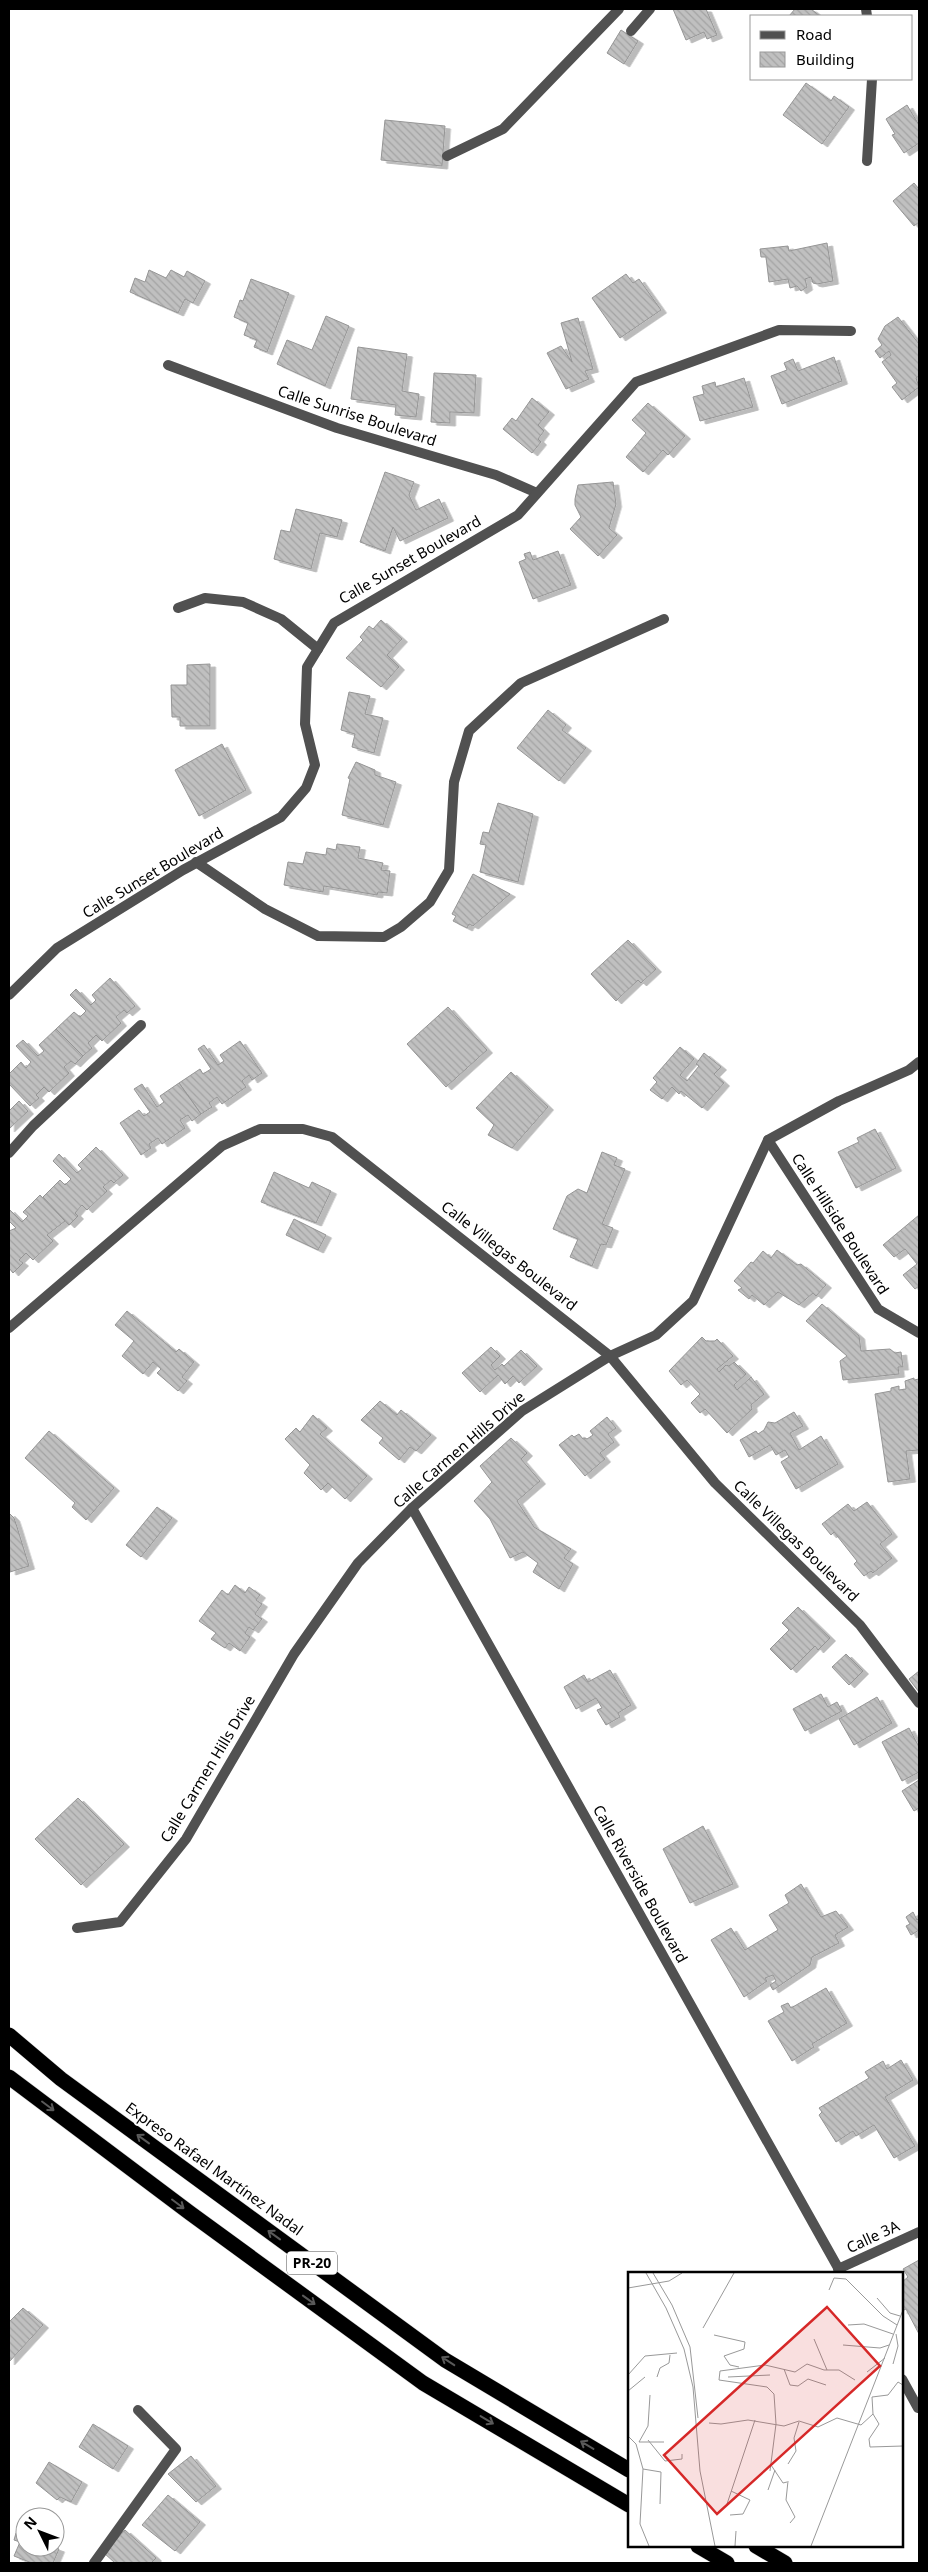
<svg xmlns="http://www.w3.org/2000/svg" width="928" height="2572" viewBox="0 0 928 2572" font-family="'Noto Sans',sans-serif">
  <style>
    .building { fill: url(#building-back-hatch); stroke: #959595; filter: url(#shadow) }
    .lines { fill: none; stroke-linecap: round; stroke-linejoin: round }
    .motorway-casing { stroke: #dbdbdb; stroke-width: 16 }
    .minor { stroke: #515151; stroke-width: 10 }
    .tertiary { stroke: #515151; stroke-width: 10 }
    .motorway { stroke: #000; stroke-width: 15 }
    .oneway { stroke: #595959 }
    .labels { text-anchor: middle; stroke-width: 4; stroke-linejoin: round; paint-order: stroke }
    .shield { fill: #fff; stroke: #4c4c4c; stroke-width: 1 }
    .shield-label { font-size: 14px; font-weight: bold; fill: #000 }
    .street-label { font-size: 15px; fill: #000; stroke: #fff }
    .inset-road { fill: none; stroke: #999; stroke-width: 1 }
    .view { fill: #d62828; fill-opacity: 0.15; stroke: #d62828; stroke-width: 2.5 }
    .inset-edge { fill: none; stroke: #000; stroke-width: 2.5 }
  </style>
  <defs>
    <pattern id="building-back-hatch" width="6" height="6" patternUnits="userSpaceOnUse" patternTransform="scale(1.25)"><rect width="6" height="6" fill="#c0c0c0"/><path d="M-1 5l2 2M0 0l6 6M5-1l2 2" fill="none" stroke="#a3a3a3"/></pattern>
    <filter id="shadow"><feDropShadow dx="5.5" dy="3" stdDeviation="0" flood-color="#0004"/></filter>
  </defs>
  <rect width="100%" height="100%" fill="#fff"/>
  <g class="building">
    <path d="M673,9H706L717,35L707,39L704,32L686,40Z"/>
    <path d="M795,9H811L820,16H789Z"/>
    <path d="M621,30L638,41L624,64L607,53Z"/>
    <path d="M806,83L831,101L834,96L849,107L822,144L783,115Z"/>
    <path d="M907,105L919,125V143L904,153L892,135L895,134L886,119Z"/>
    <path d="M385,120L445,126L442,166L381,160Z"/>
    <path d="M914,183L919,189V222L914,226L893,201Z"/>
    <path d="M827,243L833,281L817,284L813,283L811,277L805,279L807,287L801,291L797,286L790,288L788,279L769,282L766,257H761L760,249L788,246L789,251Z"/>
    <path d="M149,270L166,278L171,270L184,277L187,271L205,281L193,303L185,299L178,313L130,292L135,278L145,282Z"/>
    <path d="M626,274L633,283L639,279L661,310L620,338L592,298Z"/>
    <path d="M251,279L289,293L267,352L254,347L257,340L244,335L248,323L234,317L240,300L243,301Z"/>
    <path d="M326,316L349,326L325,386L277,364L287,340L312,350Z"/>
    <path d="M898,317L919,344V376L916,378L919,387L902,400L892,387L897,383L882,362L891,355L889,351L880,358L875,351L882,345L878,339L885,326Z"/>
    <path d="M578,318L593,369L585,371L589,379L566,389L547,353L561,346L572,362L561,323Z"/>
    <path d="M358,347L407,354L402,391L419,394L416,417L395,415L396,405L351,399Z"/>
    <path d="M834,357L842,381L782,404L771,376L787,370L784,363L793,359L798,371Z"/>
    <path d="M434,373L476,375L474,413L450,412V423L431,422Z"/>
    <path d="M744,378L753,407L700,421L693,397L704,394L702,386L715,382L716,387Z"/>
    <path d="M532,398L549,412L538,425L544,431L538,439L541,442L532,453L503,429L512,418L516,421Z"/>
    <path d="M648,403L685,436L668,455L663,450L643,472L626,457L646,433L632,420Z"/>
    <path d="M385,472L414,482L409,495L416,510L439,499L448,518L400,541L393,527L385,551L360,542Z"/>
    <path d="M613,482L616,504L609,528L617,535L598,556L570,529L581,517L575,505V499L578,485Z"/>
    <path d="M296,509L342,520L337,537L320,533L311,569L274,559L281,530L290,532Z"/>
    <path d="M558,551L571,585L533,599L519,562L526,559L524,554L530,552L533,560Z"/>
    <path d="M381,620L402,639L387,655L399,667L381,687L346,658L363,640L360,637L369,626L373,629Z"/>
    <path d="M210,664V726H180V717H172L171,685H187V665Z"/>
    <path d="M349,692L370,696L365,714L383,718L374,753L352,747L355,734L341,730Z"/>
    <path d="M548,710L566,725L562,730L586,748L559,781L517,748Z"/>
    <path d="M222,744L246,790L199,816L175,770Z"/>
    <path d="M356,762L375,770V775L396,782L383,825L342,815L350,779L348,778Z"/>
    <path d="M498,803L533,814L518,882L480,872L486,845L480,844L483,832L489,833Z"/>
    <path d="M337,844L360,847L358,858L383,863L381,870L390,871L387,893L378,892L377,895L324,886L323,892L284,885L288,862L303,864L306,852L326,855L327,848L336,850Z"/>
    <path d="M473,874L510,894L473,926L469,924L467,928L453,921L456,916L452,914Z"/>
    <path d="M628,940L656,969L641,983L638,980L616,1001L591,974Z"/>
    <path d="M110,978L135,1006L127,1013L124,1010L116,1017L121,1023L102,1041L96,1035L88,1043L92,1048L83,1056L56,1029L74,1012L80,1017L86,1011L70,995L76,989L91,1005L96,1000L92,995Z"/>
    <path d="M448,1007L487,1050L446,1087L407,1044Z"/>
    <path d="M56,1029L83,1056L75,1064L71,1061L64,1067L69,1073L49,1092L44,1087L36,1095L39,1098L30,1106L9,1084V1074L21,1062L26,1068L31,1062L16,1046L23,1040L38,1056L44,1051L39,1045Z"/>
    <path d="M240,1041L262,1073L252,1080L249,1075L242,1081L246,1087L222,1104L217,1097L209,1103L212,1107L201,1114L179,1083L200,1069L203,1074L211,1069L198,1049L204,1045L218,1065L224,1061L220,1055Z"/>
    <path d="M680,1047L694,1059L680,1075L687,1081L699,1066L696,1064L704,1053L721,1067L714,1074L724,1083L702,1108L681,1091L679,1094L672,1087L662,1099L650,1090L657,1082L653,1078Z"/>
    <path d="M511,1072L548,1107L512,1148L488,1135L494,1125L476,1108Z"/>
    <path d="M179,1083L201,1114L192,1121L188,1115L180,1120L185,1128L162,1144L158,1138L149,1144L151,1148L141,1155L120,1123L139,1110L144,1116L150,1112L134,1089L142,1084L157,1107L164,1102L160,1096Z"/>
    <path d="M19,1101L28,1111L9,1129V1111Z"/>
    <path d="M875,1129L896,1168L856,1188L838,1152L859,1142L857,1138Z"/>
    <path d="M96,1147L123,1175L114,1183L111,1180L103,1187L107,1191L87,1210L82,1205L75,1213L78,1216L69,1225L43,1197L60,1180L65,1185L71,1179L53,1161L59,1154L77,1173L82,1169L78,1165Z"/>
    <path d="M602,1152L617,1158L614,1165L625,1169L602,1224L613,1228L606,1245L601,1244L592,1266L570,1257L578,1239L553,1229L567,1196L578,1189L587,1193Z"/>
    <path d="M274,1172L309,1188L312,1182L331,1191L316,1223L261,1202Z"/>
    <path d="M40,1195L65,1221L47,1235L53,1241L33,1260L26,1253L19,1260L23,1263L13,1273L9,1268V1231L16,1228L9,1221V1209L22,1222L28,1216L23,1212Z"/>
    <path d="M919,1215V1286L915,1289L903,1275L917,1264L905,1249L894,1257L883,1245Z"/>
    <path d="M294,1219L326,1235L318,1250L286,1235Z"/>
    <path d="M777,1250L797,1265L801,1264L826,1285L816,1296L813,1293L799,1305L778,1292L764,1305L752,1295L749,1299L738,1290L742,1288L734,1281L751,1262L753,1263L763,1251L771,1258Z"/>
    <path d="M822,1304L859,1336L861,1351L890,1349L895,1353L901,1352L903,1367H898L899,1374L843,1380L840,1361L847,1356L806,1321Z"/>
    <path d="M127,1311L176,1352L179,1349L194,1362L182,1377L187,1381L178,1391L157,1373L161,1369L153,1362L143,1374L122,1356L134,1341L115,1325Z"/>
    <path d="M702,1337L706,1341H715L717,1339L733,1356L717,1369L719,1372L726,1365L729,1366L734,1362L746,1374L734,1385L737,1390L751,1377L764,1394L751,1405L752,1409L727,1433L705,1409L700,1413L691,1403L700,1394L687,1380L681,1385L669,1371Z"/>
    <path d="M491,1347L500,1356L491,1365L495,1370L502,1364L504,1366L521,1350L537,1366L519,1383L513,1376L505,1384L498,1375L480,1392L462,1373Z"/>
    <path d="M914,1378V1380L919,1379V1450L906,1451L910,1479L888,1482L875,1394L891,1391V1388L899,1386V1390L906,1389L905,1381Z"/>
    <path d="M380,1401L397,1415L401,1410L431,1435L416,1451L410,1447L399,1460L379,1443L383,1438L361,1420Z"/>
    <path d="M794,1412L803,1426L790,1433L799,1450L821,1436L838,1464L796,1489L781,1462L789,1457L785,1450L776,1455L770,1445L749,1457L740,1440L756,1431L758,1434L764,1430L768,1422L775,1423Z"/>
    <path d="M313,1415L327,1428L320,1434L367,1476L345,1499L328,1483L321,1490L304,1473L310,1465L285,1439L296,1428L300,1432Z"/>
    <path d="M607,1417L616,1428L608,1434L614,1442L600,1453L605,1459L585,1476L559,1445L572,1435L574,1437L579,1434L583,1439L585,1438L587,1439L593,1435L590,1431Z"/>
    <path d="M49,1431L114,1488L86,1520L72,1507L75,1503L25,1458Z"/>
    <path d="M511,1438L527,1453L521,1459L540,1481L517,1501L534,1527L571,1549L564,1558L573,1564L559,1589L533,1572L538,1563L523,1552L510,1558L490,1519L474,1501L492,1482L480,1466Z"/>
    <path d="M867,1502L892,1534L880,1544L892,1558L873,1573L871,1571L864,1576L854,1564L857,1561L834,1532L831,1535L822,1524L848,1504L854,1511Z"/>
    <path d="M157,1507L172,1518L141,1557L126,1545Z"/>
    <path d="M9,1513L14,1518L17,1527L29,1566L10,1572Z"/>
    <path d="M235,1585L245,1593L249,1587L260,1595L256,1600L262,1604L255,1614L262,1619L253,1630L249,1627L245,1633L250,1637L240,1651L229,1643L225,1648L211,1639L216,1633L199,1621L222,1590L228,1595Z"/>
    <path d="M798,1607L830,1638L818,1650L815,1646L791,1670L770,1649L789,1630L782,1623Z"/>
    <path d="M846,1654L863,1671L849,1685L832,1667Z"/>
    <path d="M610,1670L631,1705L618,1713L620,1717L606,1725L597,1710L602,1708L596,1698L576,1709L564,1687L584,1675L588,1682Z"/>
    <path d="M919,1671V1692L909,1679Z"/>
    <path d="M821,1694L828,1707L837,1702L842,1711L805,1731L793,1709Z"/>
    <path d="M877,1697L892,1723L854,1745L839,1719Z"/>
    <path d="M909,1728L919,1747V1772L902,1781L882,1742Z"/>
    <path d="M919,1780V1808L914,1811L902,1791Z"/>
    <path d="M78,1798L124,1844L81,1885L35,1839Z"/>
    <path d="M703,1826L733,1884L690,1903L663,1849Z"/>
    <path d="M801,1884L821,1917L836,1911L848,1927L835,1935L839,1943L812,1957L810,1965L773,1990L770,1985L776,1981L773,1975L765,1978L767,1981L744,1997L711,1940L731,1928L745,1950L778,1930L769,1915L789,1903L785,1895Z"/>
    <path d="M913,1912L917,1920L919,1918V1930L911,1935L906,1926L910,1924L906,1917Z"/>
    <path d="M826,1988L847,2023L812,2044L814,2047L792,2061L768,2021L784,2012L781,2006L788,2003L791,2008Z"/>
    <path d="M901,2060L913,2080L885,2097L915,2146L894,2158L874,2125L856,2136L853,2131L836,2142L819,2115L822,2112L819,2108L869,2078L865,2072L883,2061L887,2069Z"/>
    <path d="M919,2260V2334L906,2309L902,2311V2282L908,2277L903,2269Z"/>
    <path d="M23,2308L43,2325L9,2362V2322Z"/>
    <path d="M93,2424L128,2446L113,2469L79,2447Z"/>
    <path d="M191,2456L216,2486L196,2502L168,2474Z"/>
    <path d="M49,2462L82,2482L71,2502L60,2497L57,2500L36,2483Z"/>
    <path d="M168,2495L200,2522L175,2551L142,2525Z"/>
    <path d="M125,2530L156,2558L151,2563H115L104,2553Z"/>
    <path d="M16,2533L25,2536V2547H53L59,2549L53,2563H32L14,2556L20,2542L14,2540Z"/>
  </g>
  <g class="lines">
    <defs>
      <g id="motorway">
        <path d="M9,2035L61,2079L445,2360L629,2470"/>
        <path d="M9,2077L190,2213L423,2383L629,2505"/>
        <path d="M698,2546L727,2563"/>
        <path d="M756,2546L785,2563"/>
      </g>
    </defs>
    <use href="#motorway" class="motorway-casing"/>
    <g class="minor">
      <path d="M866,9L867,16"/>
      <path d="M631,31L650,9"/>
      <path d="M447,156L503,129L619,9"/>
      <path d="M867,161L872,79"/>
      <path d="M168,365L337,428L496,475L537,493"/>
      <path d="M178,608L205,598L243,602L281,619L318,649"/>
      <path d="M196,862L265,909L318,936L384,937L401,927L430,902L449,870L454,782L469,731L521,683L664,619"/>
      <path d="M9,995L57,948L183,870L281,817L306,788L315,765L305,724L307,667L334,623L518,515L636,382L779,330L851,331"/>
      <path d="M768,1140L878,1309L919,1333"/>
      <path d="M9,1153L33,1126L141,1025"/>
      <path d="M9,1328L222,1146L260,1129H303L332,1137L610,1356L715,1483L860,1625L919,1703"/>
      <path d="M412,1508L841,2273"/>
      <path d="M838,2269L919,2232"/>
      <path d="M902,2379L918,2408"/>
      <path d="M94,2563L176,2449L138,2410"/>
    </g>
    <path class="tertiary" d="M77,1928L120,1922L186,1839L294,1654L358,1563L412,1508L522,1411L610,1356L656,1335L693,1301L768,1140L839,1101L909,1070L919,1062"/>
    <use href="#motorway" class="motorway"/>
  </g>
  <defs><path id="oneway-shaft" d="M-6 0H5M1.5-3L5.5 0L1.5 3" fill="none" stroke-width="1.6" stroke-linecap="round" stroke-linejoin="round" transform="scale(1.25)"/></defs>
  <g class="oneway">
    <use href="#oneway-shaft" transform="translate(48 2106) rotate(37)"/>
    <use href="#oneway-shaft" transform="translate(143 2139) rotate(-144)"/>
    <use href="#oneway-shaft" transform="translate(178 2204) rotate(37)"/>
    <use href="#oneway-shaft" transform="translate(274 2235) rotate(-144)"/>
    <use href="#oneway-shaft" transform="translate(309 2300) rotate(36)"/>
    <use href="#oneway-shaft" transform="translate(448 2361) rotate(-147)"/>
    <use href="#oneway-shaft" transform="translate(487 2420) rotate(31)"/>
    <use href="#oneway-shaft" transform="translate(587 2445) rotate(-149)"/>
  </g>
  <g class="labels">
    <rect class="shield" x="287" y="2251.5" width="50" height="23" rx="4"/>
    <g class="shield-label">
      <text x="312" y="2268">PR-20</text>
    </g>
    <g class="street-label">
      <text transform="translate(357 416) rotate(18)" y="5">Calle Sunrise Boulevard</text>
      <text transform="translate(410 560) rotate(-30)" y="5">Calle Sunset Boulevard</text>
      <text transform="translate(153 873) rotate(-31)" y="5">Calle Sunset Boulevard</text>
      <text transform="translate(840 1224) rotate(57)" y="5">Calle Hillside Boulevard</text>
      <text transform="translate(509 1256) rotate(38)" y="5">Calle Villegas Boulevard</text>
      <text transform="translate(459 1450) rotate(-41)" y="5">Calle Carmen Hills Drive</text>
      <text transform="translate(796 1541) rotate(44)" y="5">Calle Villegas Boulevard</text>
      <text transform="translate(208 1769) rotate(-59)" y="5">Calle Carmen Hills Drive</text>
      <text transform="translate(640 1884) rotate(61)" y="5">Calle Riverside Boulevard</text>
      <text transform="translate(214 2169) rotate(36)" y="5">Expreso Rafael Martínez Nadal</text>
      <text transform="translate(873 2237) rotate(-25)" y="5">Calle 3A</text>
    </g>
  </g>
  <g transform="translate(628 2272)">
    <rect width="275" height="275" fill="#fff"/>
    <path class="inset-road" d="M18,1L38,36L56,77L65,115L72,199L87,274M25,1L44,33L62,75L70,146M0,16L41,9L54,1M201,18L206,6L218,7L255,44L269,53M249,26L262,41L272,44M220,53L236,52L265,62M75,56L106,1M86,63L117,70L116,77L96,84L102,93L111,95M186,67L199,98M215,73L252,76L261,73M265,92L270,74L268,62M156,97L162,113L170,114L180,107L198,113M239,100L257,86M0,103L17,84L49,81M29,105L32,96L41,91L42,83M100,105L142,103M0,119L17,105M245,142L251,152L241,167L242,175L275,174M81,151L93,152L120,148L156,154L171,149L190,155L209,146L233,153L245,142L244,125L260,123L270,110L275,113M0,164L8,172L15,197L12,252L21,274M20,168L37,189L54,187V182M11,170L20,154L22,123M11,170H36M160,192L168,179L166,166L171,150M143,193L155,211L159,210M15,197L33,200L32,232M142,199L148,152L146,122L139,115L91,108L92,99L137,93L167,100L179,92L196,98H211L227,108M160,209L158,228L167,245L162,251M140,218L147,198M275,231V247M99,232L127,148M102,243L115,242L122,228L103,219M107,274L108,259M183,274L275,38"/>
    <path class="view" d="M199,35L252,94L89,242L36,183Z"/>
    <rect width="275" height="275" class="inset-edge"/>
  </g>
  <rect width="928" height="2572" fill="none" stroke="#000000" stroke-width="20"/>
  <rect x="750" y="15" width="162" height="65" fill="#ffffff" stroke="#999999"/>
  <rect x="760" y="31" width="25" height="8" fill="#515151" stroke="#999999"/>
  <text x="796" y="40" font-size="15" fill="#000000">Road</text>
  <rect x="760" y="52" width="25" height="15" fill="url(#building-back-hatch)" stroke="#999999"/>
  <text x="796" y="65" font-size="15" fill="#000000">Building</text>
  <g transform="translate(40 2532) rotate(312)"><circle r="24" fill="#ffffff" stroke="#999999"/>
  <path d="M0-4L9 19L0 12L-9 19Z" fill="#000000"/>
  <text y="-8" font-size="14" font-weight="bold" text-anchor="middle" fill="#000000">N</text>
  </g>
</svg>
